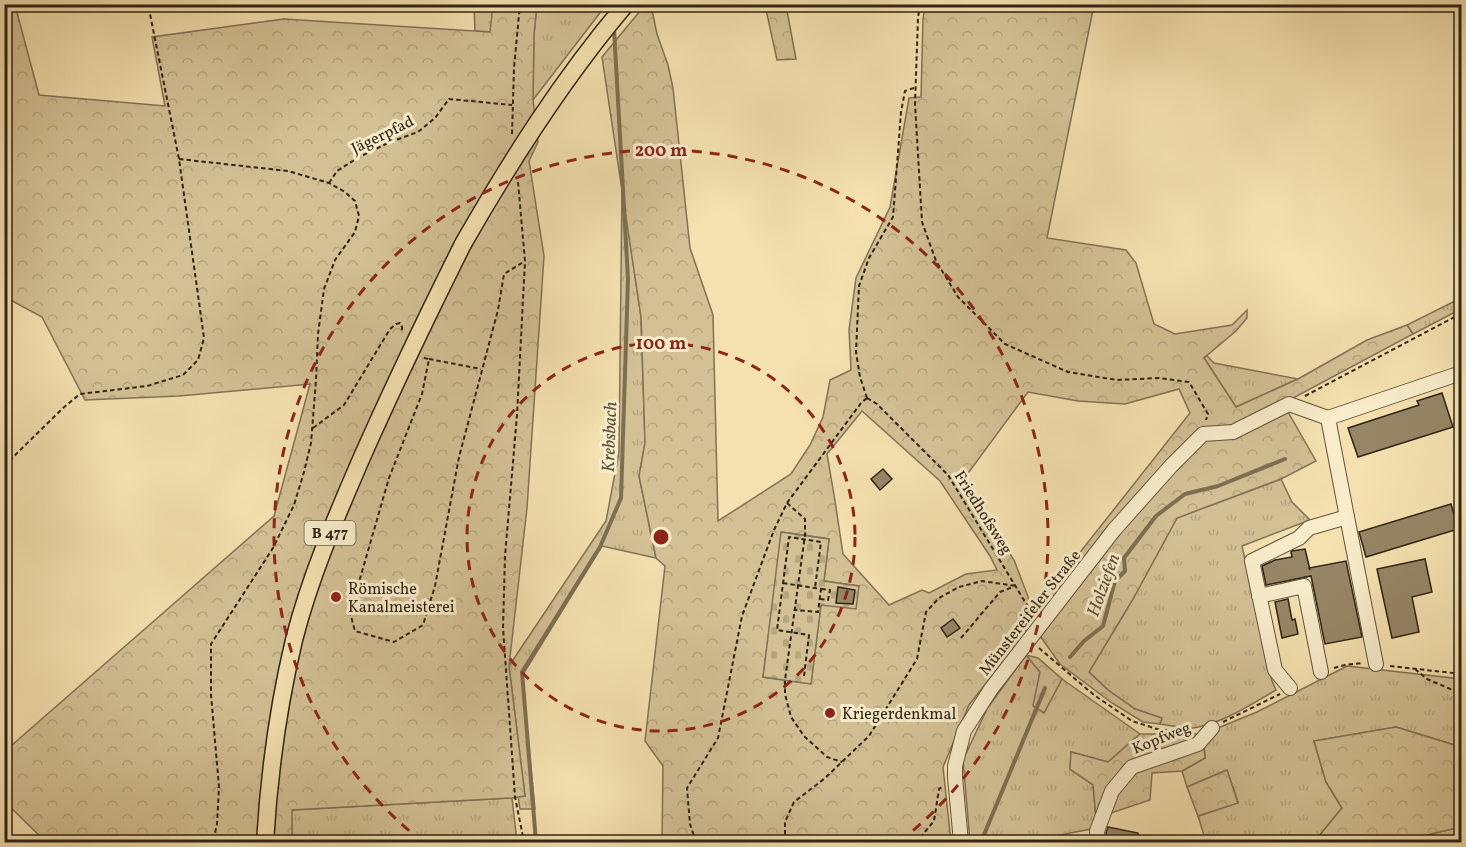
<svg xmlns="http://www.w3.org/2000/svg" width="1466" height="847" viewBox="0 0 1466 847" font-family="Vollkorn,serif">
  <style>
    .grass { fill: url(#grass-tufts); stroke: #827256; stroke-width: 1.5 }
    .forest { fill: url(#forest-crowns); stroke: #827256; stroke-width: 1.5; fill-rule: evenodd }
    .cemetery { fill: url(#cemetery-stones); stroke: #827256; stroke-width: 1.5 }
    .lines { fill: none; stroke-linecap: round; stroke-linejoin: round }
    .stream { stroke: #7d6f53; stroke-width: 4 }
    .building { fill: #968666; stroke: #302416; stroke-width: 1.5 }
    .minor-casing { stroke: #61533c; stroke-width: 16 }
    .major-casing { stroke: #302416; stroke-width: 19 }
    .path { stroke: #302416; stroke-width: 2; stroke-dasharray: 4.5 3; stroke-linecap: butt }
    .minor { stroke: #f8eccb; stroke-width: 14 }
    .major { stroke: #f4e1af; stroke-width: 16 }
    .major-bridge-casing { stroke: #302416; stroke-width: 19; stroke-linecap: butt }
    .major-bridge { stroke: #f4e1af; stroke-width: 16 }
    .ring { fill: none; stroke: #8f2418; stroke-width: 3; stroke-dasharray: 10 8 }
    .poi-dot { fill: #8f2418; stroke: #f8eccb; stroke-width: 2 }
    .labels { text-anchor: middle; stroke-width: 6; stroke-linejoin: round; paint-order: stroke }
    .shield { fill: #f8eccb; stroke: #6c604c; stroke-width: 1.5 }
    .shield-label { font-size: 15px; font-weight: bold; fill: #302416 }
    .street-label { font-size: 16px; fill: #302416; stroke: #f8eccb }
    .poi-label { font-size: 16px; fill: #302416; stroke: #f8eccb; text-anchor: start }
    .water-label { font-size: 18px; font-style: italic; fill: #5d5039; stroke: #f8eccb }
    .centre { fill: #8f2418; stroke: #f8eccb; stroke-width: 3 }
    .ring-label { font-size: 18px; text-anchor: middle; font-weight: bold; fill: #8f2418; stroke: #f8eccb; stroke-width: 6; stroke-linejoin: round; paint-order: stroke }
  </style>
  <defs>
    <pattern id="grass-tufts" width="24" height="20" patternUnits="userSpaceOnUse" patternTransform="scale(1.5)"><rect width="24" height="20" fill="#d3c195"/><path d="M3 7l-1-3M5 7V3M7 7l1-3M15 17l-1-3M17 17v-4M19 17l1-3" fill="none" stroke="#b5a680"/></pattern>
    <pattern id="forest-crowns" width="20" height="18" patternUnits="userSpaceOnUse" patternTransform="scale(1.5)"><rect width="20" height="18" fill="#d3c195"/><path d="M2 6a3 3 0 1 1 6 0M12 15a3 3 0 1 1 6 0" fill="none" stroke="#b5a680"/></pattern>
    <pattern id="cemetery-stones" width="16" height="16" patternUnits="userSpaceOnUse" patternTransform="scale(1.5)"><rect width="16" height="16" fill="#d3c195"/><path d="M2 7V4a2 2 0 0 1 4 0v3zM10 15v-3a2 2 0 0 1 4 0v3z" fill="#b5a680"/></pattern>
  </defs>
  <rect width="100%" height="100%" fill="#f4e1af"/>
  <filter id="stains"><feTurbulence type="fractalNoise" baseFrequency=".00333" numOctaves="4"/><feColorMatrix values="0 0 0 0 .2 0 0 0 0 .09 0 0 0 0 .02 0 0 0 .5 -.17"/></filter>
  <radialGradient id="worn" r=".72"><stop offset=".6" stop-color="#630" stop-opacity="0"/><stop offset="1" stop-color="#630" stop-opacity=".3"/></radialGradient>
  <g class="grass">
    <path d="M474,5H493L491,32L475,31Z"/>
    <path d="M537,5H606L533,100L534,34Z"/>
    <path d="M622,187L641,317L645,443L639,476L656,558L602,546L522,676L535,809H520L518,796H525L509,666L606,521L619,452Z"/>
    <path d="M1461,298V309L1413,334L1407,325Z"/>
    <path d="M1206,355L1214,363L1298,379L1236,407L1204,358Z"/>
    <path d="M1281,479L1292,502L1310,520L1242,546L1272,681L1276,690C1252,704 1221,724 1193,728C1183,729 1170,725 1160,724L1161,718L1135,709L1108,690L1089,672L1133,599L1177,518Z"/>
    <path d="M1026,655L1040,672L1034,706L1044,713L1062,679L1140,734L1108,762L1071,752L1070,769L1093,785L1096,818L1091,829L1024,842H970L963,760L987,709Z"/>
    <path d="M1347,666L1461,679V747L1396,727L1314,741L1326,782L1342,808L1314,842H1206L1198,816L1238,802L1227,770L1187,787L1182,771L1205,758L1203,734L1257,712Z"/>
    <path d="M512,798L517,842H292L291,810Z"/>
    <path d="M1461,827V842H1397L1405,840Z"/>
  </g>
  <g class="forest">
    <path d="M5,5H15L39,95L165,106L152,37L284,19L490,32L493,5H537L534,34L533,100L538,142L529,161L544,256L527,508L509,666L525,796L512,798L292,810V842H46L5,802L4,752L274,516L310,384L179,396L85,400L42,317L5,297Z"/>
    <path d="M645,5H651L657,34L668,65L673,88L690,248L713,315L718,521L791,474L810,445L823,417L830,380L851,370L849,330L856,278L890,207L909,98L921,97L923,19L925,5H1094L1047,238L1126,250L1136,263L1154,324L1175,334L1232,325L1247,310V318L1236,331L1204,358L1236,407L1298,379L1367,340L1407,325L1413,334L1278,406L1288,412L1316,461L1281,479L1177,518L1133,599L1089,672L1108,690L1135,709L1162,718L1160,724L1143,722L1112,703L1060,664L1040,636L1044,598L1190,413L1179,389L1125,404L1078,401L1028,392L963,480L1014,560L1032,607L1025,634L969,705L943,767L951,842H662L663,766L645,741L665,566L656,558L639,476L645,443L641,317L602,57ZM862,411L940,481L990,556L997,570L966,574L929,593L922,590L889,605L843,554L835,501L827,454ZM782,532L829,539L824,581L858,586L821,605L811,684L763,677Z"/>
    <path d="M765,5H786L796,59L777,60Z"/>
    <path d="M1026,655L1038,658L1062,679L1044,713L1033,706L1040,672Z"/>
    <path d="M1396,727L1461,747V827L1397,842H1314L1342,808L1326,782L1314,741Z"/>
    <path d="M1140,734H1203L1205,758L1182,771L1152,773L1150,800L1096,818L1093,785L1070,769L1071,752L1108,762Z"/>
    <path d="M1227,770L1238,803L1198,816L1187,787Z"/>
  </g>
  <path class="cemetery" d="M781,532L829,539L824,581L859,586L856,609L821,605L811,684L763,677Z"/>
  <g class="lines">
    <g class="stream">
      <path d="M1461,443L1462,442"/>
      <path d="M1070,657L1084,641L1103,626L1115,581L1125,571L1124,558L1156,516L1185,494L1218,486L1285,459"/>
      <path d="M536,842L522,672L600,547L621,498L628,279L614,29"/>
      <path d="M981,842L1045,688"/>
    </g>
  </g>
  <g class="building">
    <path d="M1442,393L1453,427L1358,457L1348,428L1419,405L1417,401Z"/>
    <path d="M883,469L892,479L880,490L871,479Z"/>
    <path d="M1451,504L1458,529L1366,557L1359,532Z"/>
    <path d="M1305,549L1310,570L1309,568L1346,561L1362,637L1325,644L1311,576L1266,585L1262,566L1275,560L1292,557L1291,552L1292,551Z"/>
    <path d="M1425,559L1432,592L1412,597L1419,632L1392,638L1377,569Z"/>
    <path d="M838,587L855,590L853,604L836,603Z"/>
    <path d="M1288,599L1292,620L1295,619L1298,634L1282,638L1275,602Z"/>
    <path d="M953,619L960,628L947,637L941,628Z"/>
    <path d="M1108,827L1138,833L1137,843H1114V840L1107,839L1106,833Z"/>
  </g>
  <g class="lines">
    <defs>
      <g id="minor">
        <path d="M1347,517L1328,418L1455,375L1462,380"/>
        <path d="M1259,596L1304,586L1321,672"/>
        <path d="M1290,688L1275,670L1252,561L1299,538L1309,528L1347,517L1376,664"/>
        <path d="M961,842L955,777V766L964,731L991,689L1114,530L1171,466L1203,434L1233,432L1289,404L1328,418"/>
        <path d="M1098,842L1097,831L1112,791L1132,767L1198,744L1212,728"/>
      </g>
      <path id="major" d="M265,842C269,775 278,707 294,640C310,577 336,517 362,457C394,385 428,314 463,244"/>
    </defs>
    <use href="#minor" class="minor-casing"/>
    <use href="#major" class="major-casing"/>
    <g class="path">
      <path d="M920,4L918,18L915,104L922,222L936,261L958,297L1005,344L1068,372L1117,380L1159,378L1189,382L1208,414L1206,420"/>
      <path d="M512,134L514,68L520,4"/>
      <path d="M179,159L288,171L329,183L345,192L355,201L359,216L355,232L335,260L324,289L318,334L316,380L311,443L304,472L294,505L273,548L211,644V695L219,787L217,824L213,842"/>
      <path d="M518,182L525,261L517,415L505,556L503,628L515,797L524,842"/>
      <path d="M329,183L337,171L359,157L390,142L418,132L435,118L449,99L512,105"/>
      <path d="M424,358L429,359L422,394L389,478L359,582L349,609L355,631L394,642L423,625L435,586L459,457L498,310L504,274L525,261"/>
      <path d="M429,359L481,369"/>
      <path d="M1305,396L1462,313"/>
      <path d="M867,398L860,377L856,352L859,286L869,258L893,217L901,112L905,91L914,88"/>
      <path d="M867,398L877,404L948,475L1033,615"/>
      <path d="M313,428L344,405L390,329L396,324L400,323L402,327V333"/>
      <path d="M4,466L63,408L80,394L147,386L183,375L198,360L204,338L179,159L148,4"/>
      <path d="M787,503L805,519V535L785,680V694L791,717L804,736L827,757L842,762"/>
      <path d="M783,583L821,589L818,612L795,610"/>
      <path d="M820,599L828,600L830,590L821,589"/>
      <path d="M961,638L1000,592L1013,587"/>
      <path d="M1039,648L1094,695L1132,721L1157,729L1190,733"/>
      <path d="M1390,666L1462,674"/>
      <path d="M1334,668L1345,665L1363,663"/>
      <path d="M1415,669L1427,679L1462,694"/>
      <path d="M804,676L809,635L777,630L789,537L821,542L815,588"/>
      <path d="M1223,722L1280,694"/>
      <path d="M696,842L690,824L687,788L718,738L742,616L774,530L787,503L861,403L867,398"/>
      <path d="M785,842V822L794,802L824,779L869,736L917,659L926,612L939,598L959,587L982,581L1016,586"/>
      <path d="M914,842L919,839L934,821L939,789L942,787"/>
    </g>
    <use href="#minor" class="minor"/>
    <use href="#major" class="major"/>
    <defs>
      <path id="major-bridge" d="M463,244C511,160 563,78 626,4"/>
    </defs>
    <use href="#major-bridge" class="major-bridge-casing"/>
    <use href="#major-bridge" class="major-bridge"/>
  </g>
  <g class="ring">
    <circle cx="661" cy="537" r="194"/>
    <path d="M423 842A387 387 0 1 1 899 842"/>
  </g>
  <g class="poi-dot">
    <circle cx="336" cy="597" r="6"/>
    <circle cx="830" cy="713" r="6"/>
  </g>
  <g class="labels">
    <rect class="shield" x="304.5" y="521" width="51" height="24" rx="4.5"/>
    <g class="shield-label">
      <text x="330" y="538">B 477</text>
    </g>
    <g class="street-label">
      <text transform="translate(382 134) rotate(-26)" y="6">Jägerpfad</text>
      <text transform="translate(984 512) rotate(58)" y="6">Friedhofsweg</text>
      <text transform="translate(1029 612) rotate(-52)" y="6">Münstereifeler Straße</text>
      <text transform="translate(1161 737) rotate(-22)" y="6">Kopfweg</text>
    </g>
    <g class="poi-label">
      <text x="348" y="594">Römische<tspan x="348" dy="18">Kanalmeisterei</tspan></text>
      <text x="842" y="719">Kriegerdenkmal</text>
    </g>
    <g class="water-label">
      <text transform="translate(609 437) rotate(-88)" y="6">Krebsbach</text>
      <text transform="translate(1103 585) rotate(-70)" y="6">Holziefen</text>
    </g>
  </g>
  <circle cx="661" cy="537" r="9" class="centre"/>
  <g class="ring-label">
    <text x="661" y="156">200 m</text>
    <text x="661" y="349">100 m</text>
  </g>
  <rect width="1466" height="847" fill="none" stroke="#f4e1af" stroke-width="24"/>
  <rect x="6" y="6" width="1454" height="835" fill="none" stroke="#302416" stroke-width="3"/>
  <rect x="12" y="12" width="1442" height="823" fill="none" stroke="#302416" stroke-width="1.5"/>
  <rect width="100%" height="100%" filter="url(#stains)"/>
  <rect width="100%" height="100%" fill="url(#worn)"/>
</svg>
